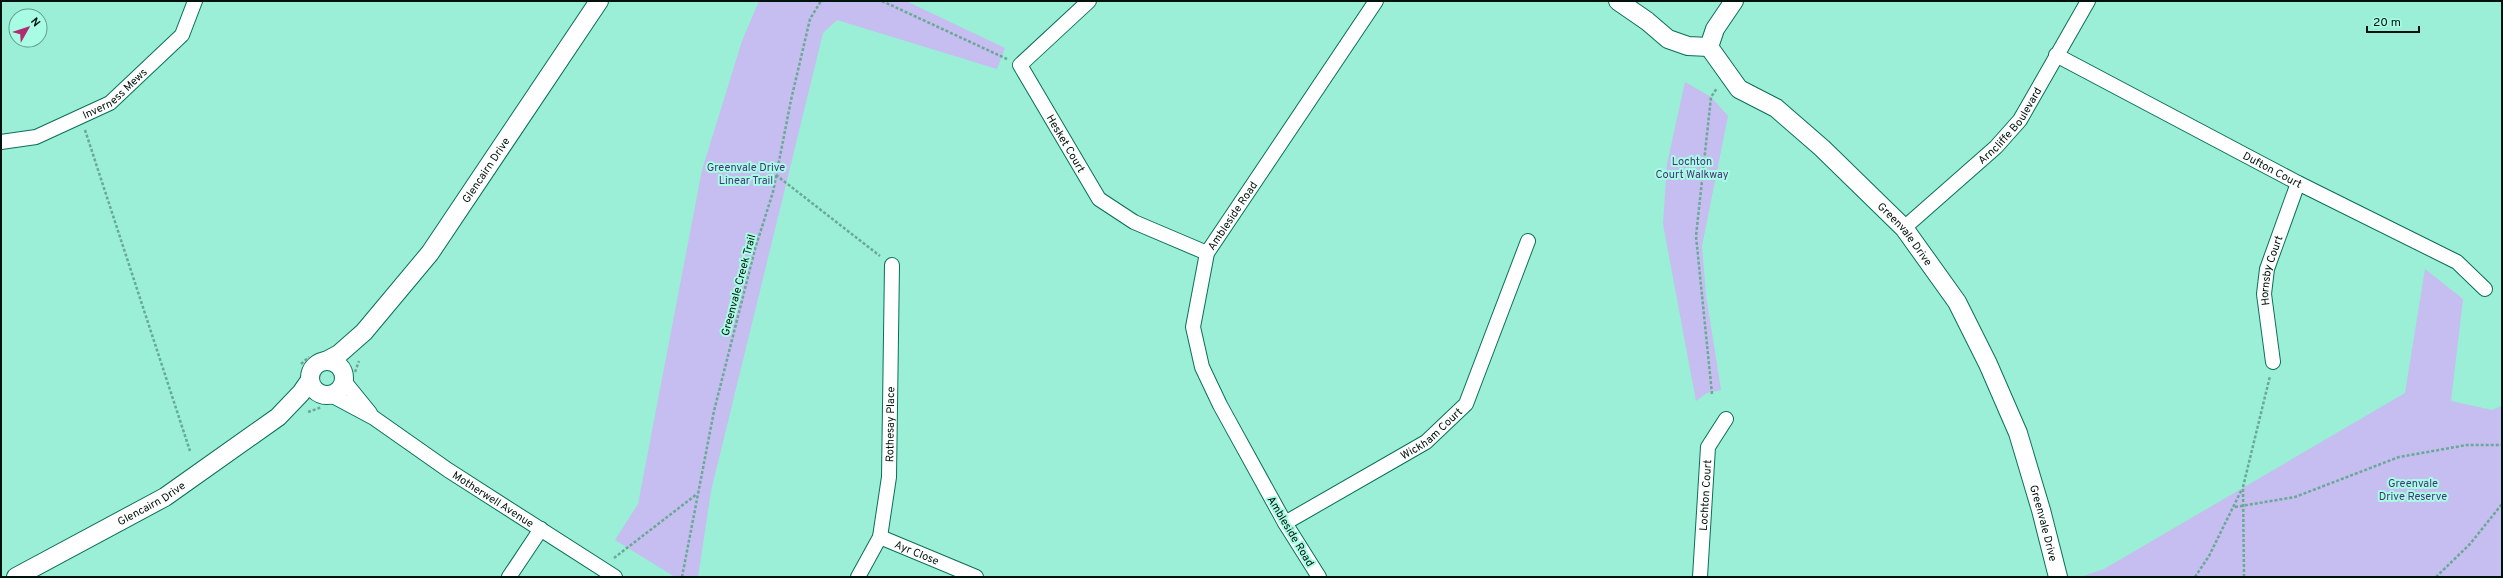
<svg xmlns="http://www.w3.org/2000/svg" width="2503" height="578" viewBox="0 0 2503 578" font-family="Overpass,sans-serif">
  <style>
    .green { fill: #c6bdf0 }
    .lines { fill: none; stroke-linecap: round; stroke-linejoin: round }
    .minor-casing { stroke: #0b6e5a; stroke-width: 16 }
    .tertiary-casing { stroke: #0b6e5a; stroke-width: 20 }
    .path { stroke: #69a996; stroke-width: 2.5; stroke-dasharray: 3 2; stroke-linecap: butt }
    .minor { stroke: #fff; stroke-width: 14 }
    .tertiary { stroke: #fff; stroke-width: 18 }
    .labels { text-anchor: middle; stroke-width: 4; stroke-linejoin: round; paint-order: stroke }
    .street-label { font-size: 11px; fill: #00120c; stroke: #a8fce3 }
    .park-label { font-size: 11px; fill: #48347b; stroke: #a8fce3 }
  </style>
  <rect width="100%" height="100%" fill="#9aefd6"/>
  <g class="green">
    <path d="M759,1H906L1005,48L997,69L837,20L823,33L711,491L698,577H675L615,540L638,504L702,170L742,41Z"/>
    <path d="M1685,82L1711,97L1728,116L1702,246L1706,295L1721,390L1707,393L1696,401L1663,224L1667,164Z"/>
    <path d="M2425,269L2463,299L2451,401L2492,410L2502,406V577H2080L2104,569L2405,393Z"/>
  </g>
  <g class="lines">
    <defs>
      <g id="minor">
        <path id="s1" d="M1089,1L1020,65L1099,199L1134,222L1207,253"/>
        <path id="s2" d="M2056,55L2298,183L2457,262L2485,289"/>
        <path id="s3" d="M1,142L36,137L110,103L182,35L195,1"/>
        <path id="s4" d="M1904,228L1996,147L2020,120L2088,1"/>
        <path id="s5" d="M2273,362L2264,294L2267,269L2298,183"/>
        <path d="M344,381L370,413"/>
        <path id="s6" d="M331,395L374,418L448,470L615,577"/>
        <path id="s7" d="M1285,523L1426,442L1466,404L1528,241"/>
        <path id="s8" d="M880,537L976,577"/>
        <path d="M509,577L541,529"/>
        <path id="s9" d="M858,577L880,537L889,477L892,265"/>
        <path id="s10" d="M1319,577L1285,523L1220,405L1202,367L1193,327L1207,253L1376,1"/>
        <path id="s11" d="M1700,577L1708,447L1726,419"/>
      </g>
      <g id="tertiary">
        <path d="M1618,1L1647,21L1668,39L1688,46L1709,47"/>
        <path id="s12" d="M1709,47L1739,89L1776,108L1822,148L1904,228L1957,302L1988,364L2018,433L2041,510L2058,577"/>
        <path d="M1709,47L1715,29L1734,1"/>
        <circle cx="327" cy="378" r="17"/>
        <path id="s13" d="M326,361L339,354L364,332L430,253L599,1"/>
        <path id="s14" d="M16,577L165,497L278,417L301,393L310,380"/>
      </g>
    </defs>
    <use href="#minor" class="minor-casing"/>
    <use href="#tertiary" class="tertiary-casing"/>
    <g class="path">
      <path d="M882,1L1007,59"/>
      <path d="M85,130L190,451"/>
      <path d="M776,175L880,256"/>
      <path d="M301,364L309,357"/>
      <path d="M355,372L359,361"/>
      <path d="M1712,394L1696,236L1711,97L1717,88"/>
      <path d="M308,412L322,407"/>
      <path d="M2235,507L2295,497L2399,457L2467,445H2502"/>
      <path d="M614,558L697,494"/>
      <path d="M682,577L714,411L755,249L773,192L791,100L810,19L821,1"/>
      <path d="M2195,577L2209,556L2242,489"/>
      <path d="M2244,577L2243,487L2270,376"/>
      <path d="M2436,577L2470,544L2502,504"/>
    </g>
    <use href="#minor" class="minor"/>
    <use href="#tertiary" class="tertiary"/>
  </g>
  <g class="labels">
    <g class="street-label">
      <text dy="4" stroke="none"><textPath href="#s3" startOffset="126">Inverness Mews</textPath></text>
      <text dy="4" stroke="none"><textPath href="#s4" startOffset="148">Arncliffe Boulevard</textPath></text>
      <text dy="4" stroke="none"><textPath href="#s1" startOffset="185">Hesket Court</textPath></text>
      <text dy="4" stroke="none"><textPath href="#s2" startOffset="245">Dufton Court</textPath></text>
      <text dy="4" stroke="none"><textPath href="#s13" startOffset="251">Glencairn Drive</textPath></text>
      <text dy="4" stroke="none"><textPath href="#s10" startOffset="402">Ambleside Road</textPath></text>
      <text dy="4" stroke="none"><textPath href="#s12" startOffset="274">Greenvale Drive</textPath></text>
      <text dy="4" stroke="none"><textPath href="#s5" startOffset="93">Hornsby Court</textPath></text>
      <text transform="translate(738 285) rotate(-75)" y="4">Greenvale Creek Trail</text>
      <text dy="4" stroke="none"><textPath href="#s9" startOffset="159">Rothesay Place</textPath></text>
      <text dy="4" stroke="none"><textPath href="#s7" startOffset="172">Wickham Court</textPath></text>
      <text dy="4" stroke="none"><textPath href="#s11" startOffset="82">Lochton Court</textPath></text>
      <text dy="4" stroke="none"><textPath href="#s6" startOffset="193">Motherwell Avenue</textPath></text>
      <text dy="4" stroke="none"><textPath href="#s14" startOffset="154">Glencairn Drive</textPath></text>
      <text dy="4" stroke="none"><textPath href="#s12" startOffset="598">Greenvale Drive</textPath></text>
      <text transform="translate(1291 531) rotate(59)" y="4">Ambleside Road</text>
      <text dy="4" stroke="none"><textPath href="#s8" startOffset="40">Ayr Close</textPath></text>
    </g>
    <g class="park-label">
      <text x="1692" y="165">Lochton<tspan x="1692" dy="13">Court Walkway</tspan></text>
      <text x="746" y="171">Greenvale Drive<tspan x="746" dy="13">Linear Trail</tspan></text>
      <text x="2413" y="487">Greenvale<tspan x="2413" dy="13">Drive Reserve</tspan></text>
    </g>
  </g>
  <rect width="2503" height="578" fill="none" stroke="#00120c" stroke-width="4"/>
  <g transform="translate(28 28) rotate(51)"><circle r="19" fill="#a8fce3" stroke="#659e8d"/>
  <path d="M0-3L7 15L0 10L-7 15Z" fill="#b02b71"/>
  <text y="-6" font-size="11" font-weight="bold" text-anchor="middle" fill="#00120c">N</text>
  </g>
  <path d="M2367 26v6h52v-6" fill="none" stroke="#00120c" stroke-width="2"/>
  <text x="2373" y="26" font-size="12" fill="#00120c" stroke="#a8fce3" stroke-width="3" paint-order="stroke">20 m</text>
</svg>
